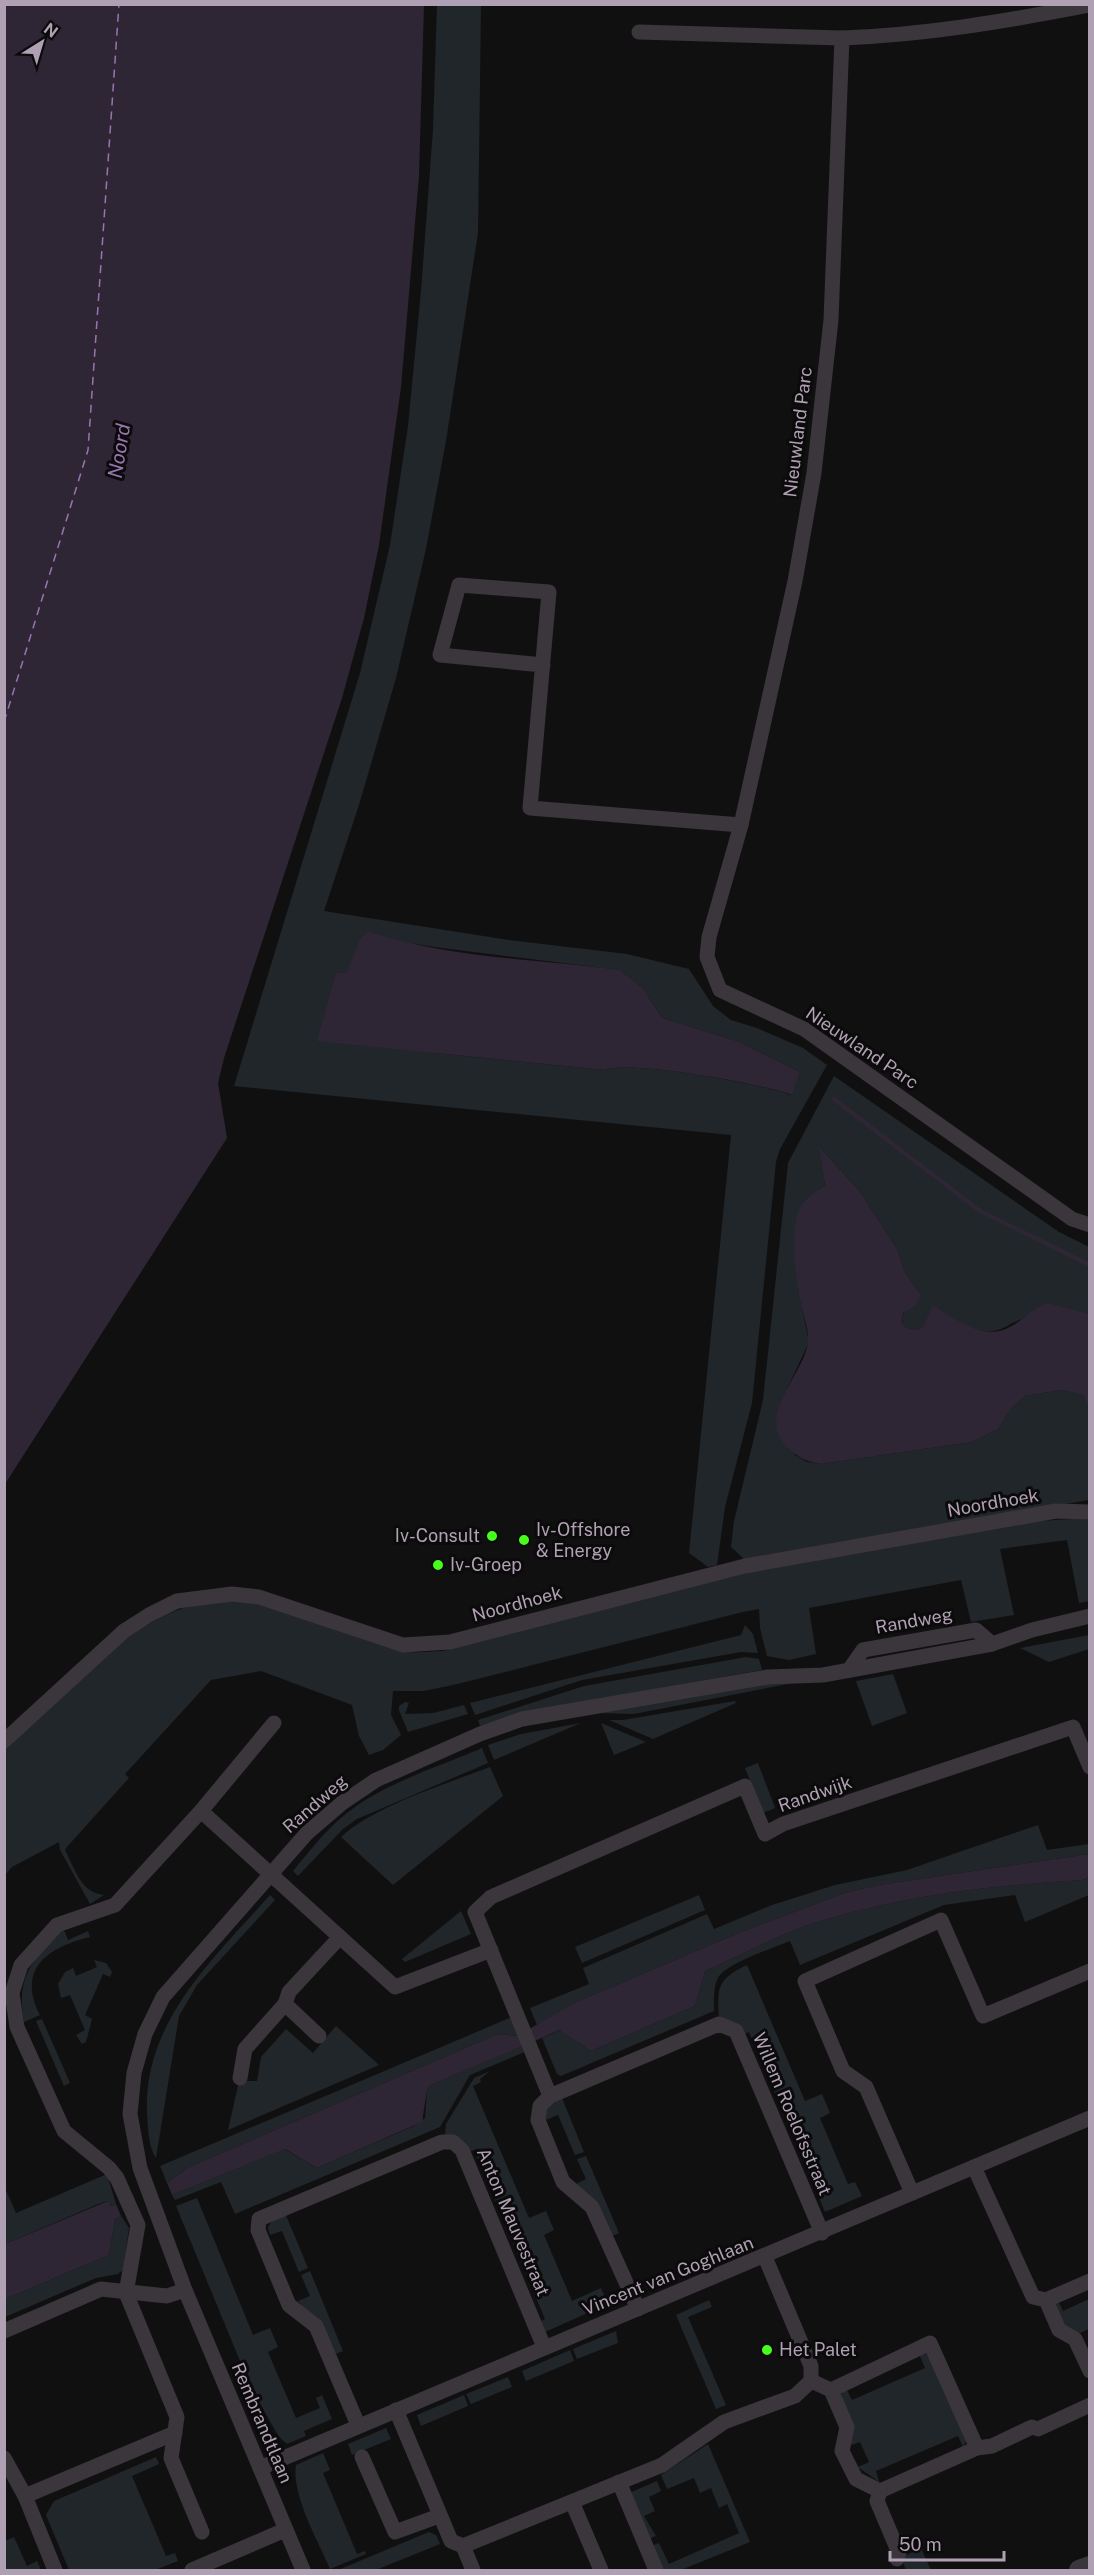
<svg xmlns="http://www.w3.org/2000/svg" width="1094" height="2575" viewBox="0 0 1094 2575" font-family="'Public Sans',sans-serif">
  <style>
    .green { fill: #202629; fill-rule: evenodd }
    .water { fill: #2f2635 }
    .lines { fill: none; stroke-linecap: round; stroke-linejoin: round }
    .stream { stroke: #2f2635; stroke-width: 4.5 }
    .ferry { stroke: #9a74b1; stroke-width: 1.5; stroke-dasharray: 8 6; stroke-linecap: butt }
    .minor { stroke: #3b353c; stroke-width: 15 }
    .tertiary { stroke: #3b353c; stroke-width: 20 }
    .poi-dot { fill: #46fd1c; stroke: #0c0b0c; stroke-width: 2 }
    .labels { text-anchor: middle; stroke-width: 6; stroke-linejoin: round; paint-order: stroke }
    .street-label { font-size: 18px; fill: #b0a0b3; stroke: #0c0b0c }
    .poi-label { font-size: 18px; fill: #b0a0b3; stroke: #0c0b0c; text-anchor: start }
    .water-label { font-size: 20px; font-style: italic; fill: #9a74b1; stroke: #0c0b0c }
  </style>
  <rect width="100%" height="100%" fill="#111011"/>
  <g class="green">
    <path d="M437,5H481L478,233L446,441L426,549L396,678L359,805L324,911L509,940L627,954L689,969L713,1006L731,1020L757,1028L803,1048L827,1065L780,1149L776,1162L752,1403L725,1507L717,1565L708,1567L689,1553L731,1135L234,1086L360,673L390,545L408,426L421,291L433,129ZM368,931L396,941L442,948L620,970L643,988L662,1018L737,1041L800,1072L791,1095C762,1084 630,1060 605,1070L436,1053L336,973H347Z"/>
    <path d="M834,1076L1059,1232L1089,1247V1314C1068,1310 1040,1313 1019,1320C1006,1325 1000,1333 984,1331C965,1328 949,1316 933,1306L922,1328L914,1330L905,1327C896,1313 912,1304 921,1295L905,1272L897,1249L861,1193L820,1147L825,1185L804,1202L798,1288L809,1342L781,1402L795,1455L807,1462L821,1464L972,1442L998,1429L1012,1408L1025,1396L1061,1390L1085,1395L1089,1410V1500L744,1559L731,1547L734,1521L763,1400L788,1163Z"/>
    <path d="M1089,1518V1601L1079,1603L1067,1540L1000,1549L1014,1615L971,1622L961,1580L809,1608L816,1654L789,1660L767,1656L760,1628L759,1609L743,1612L453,1685L424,1691H393L391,1715L401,1735L383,1750L369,1755L359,1736L352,1705L261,1671L211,1680L125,1774L129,1778L66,1848L65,1850C75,1869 81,1893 104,1895L90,1904L60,1850L59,1842L12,1867L5,1875L4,1747C77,1682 167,1569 277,1607C316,1621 364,1642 402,1651C415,1654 431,1651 443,1651L814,1556L1001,1523Z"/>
    <path d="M745,1625L753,1634L758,1653L741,1652L582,1680L475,1715L470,1703L741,1635Z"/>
    <path d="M1089,1635V1649L1049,1662L1020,1648Z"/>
    <path d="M746,1657L759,1659L762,1670L565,1705L480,1726L478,1720L584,1686Z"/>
    <path d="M893,1674L907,1713L872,1726L856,1681Z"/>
    <path d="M765,1683H793L634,1714L596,1713Z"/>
    <path d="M735,1701L736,1703L653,1739L609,1720H623Z"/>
    <path d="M405,1702L409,1703L405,1714L433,1713L464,1705L468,1714L408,1732L399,1710V1706Z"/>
    <path d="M581,1723L494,1760L488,1745L521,1734Z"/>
    <path d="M601,1723L646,1742L614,1755Z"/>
    <path d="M482,1748L488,1763L357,1819L343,1829L298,1876L293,1871C312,1848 330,1824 355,1807C392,1781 440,1766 482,1748Z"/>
    <path d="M758,1763L775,1808L763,1813L745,1768Z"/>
    <path d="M490,1767L503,1796L393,1885L341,1837C374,1806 446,1784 490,1767Z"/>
    <path d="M1038,1825L1047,1850L1089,1844V1854L879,1885L844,1893L736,1934L574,2003L537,2025L530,2008L589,1984L583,1968L707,1914L714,1929L772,1905L835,1885L907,1870Z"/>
    <path d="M1089,1877V1895L1025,1922L1015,1895L944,1905L800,1965L790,1941C773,1948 725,1964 718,1978C713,1988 714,2001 714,2011L561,2076L557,2074L542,2038L561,2030L591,2051L695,2006L705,1971C744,1954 783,1932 824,1920C906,1895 996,1885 1082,1880Z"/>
    <path d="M270,1895L275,1900L197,1985L179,2016L156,2158C148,2146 148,2127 147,2113C143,2022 214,1958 270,1895Z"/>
    <path d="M699,1895L705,1910L582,1963L575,1947Z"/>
    <path d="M461,1911L471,1934L405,1962L402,1959Z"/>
    <path d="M64,1930L68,1940L88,1931L90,1937C49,1947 16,1968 40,2015L24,2022C16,1977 31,1964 58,1932Z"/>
    <path d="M94,1960L106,1963L112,1972L110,1977L103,1974L85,2015L92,2019L86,2042L82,2044L76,2035L85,2030L70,1995L61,1998L58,1984L65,1972L73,1968L76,1976L97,1967Z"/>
    <path d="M747,1965L805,2101L822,2094L830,2113L820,2118L848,2184L855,2182L862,2196L825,2212L749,2032L744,2034L719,2019C717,1988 717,1979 747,1965Z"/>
    <path d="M512,2017L520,2035L517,2036L498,2034L189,2167L167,2183L160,2166Z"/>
    <path d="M42,2019L70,2083L64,2086L36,2021Z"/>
    <path d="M336,2026L379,2065L228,2130L239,2081H257L261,2057L286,2029L313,2053Z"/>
    <path d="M524,2045L527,2051L470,2075L440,2127L235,2214L221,2182L175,2200L172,2195L284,2149L317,2168L414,2126L425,2118L427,2090L431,2085Z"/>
    <path d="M490,2071L480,2079L481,2082L473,2086L529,2218L546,2211L554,2230L544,2235L572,2301L601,2288L608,2304L545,2332L541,2321L545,2319L474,2150L469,2152L445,2135L446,2124L474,2078Z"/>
    <path d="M562,2098L584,2152L575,2155L558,2115L546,2120L545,2115L550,2103Z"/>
    <path d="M586,2156L619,2233L612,2236L574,2185L586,2179L577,2159Z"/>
    <path d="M107,2174L116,2204L110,2206L107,2201L96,2205L5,2244L4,2186L16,2213Z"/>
    <path d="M197,2198L253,2335L270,2328L278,2347L268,2352L296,2418L320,2408L316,2398L322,2395L332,2419L304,2431L306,2436L287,2444L279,2437L252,2390L176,2206Z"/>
    <path d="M285,2213L308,2268L299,2272L282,2231L270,2235L268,2228L272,2220Z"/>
    <path d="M121,2216L129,2228L123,2270L118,2274L96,2278L5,2317V2299L109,2255L115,2219Z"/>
    <path d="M310,2271L343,2351L336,2354L298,2301L310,2296L301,2275Z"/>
    <path d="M1089,2299V2329L1080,2333L1064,2326L1053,2302L1058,2300L1063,2311Z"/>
    <path d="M709,2300L712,2307L688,2317L726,2405L716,2409L676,2315Z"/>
    <path d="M616,2331L618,2343L577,2359L573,2349Z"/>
    <path d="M570,2350L574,2361L526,2381L522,2371Z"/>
    <path d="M923,2353L932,2356L967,2440L963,2447L958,2436L876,2471L879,2482L858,2467L869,2462L860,2442L849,2446L840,2399L843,2391L847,2390L852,2400L925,2368L919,2354Z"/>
    <path d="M508,2377L512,2387L471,2404L466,2394Z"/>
    <path d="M464,2395L468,2406L421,2426L417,2415Z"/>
    <path d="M386,2428L391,2439L352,2455L348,2444Z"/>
    <path d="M708,2444L750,2542L681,2570H662L651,2546L659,2543L669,2564L739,2533L727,2504L719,2508L711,2488L700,2493L694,2478L667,2489L661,2475Z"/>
    <path d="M323,2453L330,2470L323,2473L357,2554L365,2551L366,2554L330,2569C318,2541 291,2493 296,2465Z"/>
    <path d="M156,2457L159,2464L132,2476L166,2556L175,2553L178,2561L155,2570H69L46,2515L54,2501Z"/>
    <path d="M657,2481L661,2491L649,2497L655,2511L644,2516L656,2536L649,2539L629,2493Z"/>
    <path d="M429,2532L436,2535L440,2544L376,2570H338Z"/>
    <path d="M14,2537L27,2566L37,2561L41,2570H5V2541Z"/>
    <path d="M921,2548L931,2570H906L901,2558Z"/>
  </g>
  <g class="water">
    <path d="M5,4L424,5L419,176L401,387L379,545L364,618L342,698L224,1058L218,1083L227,1138L5,1484Z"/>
    <path d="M368,931C444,958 539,959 620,970L643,988L662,1018L737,1041L800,1072L792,1095C763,1084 630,1060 605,1070L317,1041L336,973H347L359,941Z"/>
    <path d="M819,1146L861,1193L897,1249L905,1272L921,1295L915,1306L903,1313L902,1322L905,1327L914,1330L922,1328L933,1305C951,1317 980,1338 1003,1330C1019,1325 1031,1309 1047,1303L1089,1314V1410L1084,1395L1061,1390L1025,1396L1012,1408L998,1429L972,1442L821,1464C806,1462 797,1457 786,1446C755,1414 808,1370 808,1340C809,1329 803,1315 801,1304C796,1280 787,1221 804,1202C810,1195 819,1190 825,1185Z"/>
    <path d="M1089,1854V1877L1082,1880C996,1885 907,1895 824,1920C783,1932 744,1954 705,1971L695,2006L591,2051L560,2030L431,2085L427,2090L422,2122L317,2168L285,2149L172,2195L167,2183L189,2167L498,2034L517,2036L574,2003L736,1934L844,1893L879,1885Z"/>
    <path d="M108,2201L110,2206L116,2204L121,2216L115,2219L109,2255L5,2299V2244Z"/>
  </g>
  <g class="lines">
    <path class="stream" d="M834,1099L980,1211L1090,1265"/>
    <path class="ferry" d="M4,722L88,450L119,4"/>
    <g class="minor">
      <path d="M1090,5C1007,21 926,35 842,38L831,320L814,473L795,581L741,825L709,937L707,957L720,990L804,1029L1072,1219L1090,1225"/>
      <path d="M639,32L842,38"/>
      <path d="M543,665L440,655L459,585L549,592L530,808L741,825"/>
      <path d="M849,1670L863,1650L976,1630L992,1644"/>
      <path d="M4,1741L124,1631L149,1615L177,1601L232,1594L259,1597L403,1645L450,1642L745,1566L1056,1511L1090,1512"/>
      <path d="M201,1811L395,1987L491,1950"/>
      <path d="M285,2004L319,2036"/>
      <path d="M240,2078L245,2049L285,2004L289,1992L340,1937"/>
      <path d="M550,2096L475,1912L491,1897L745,1786L765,1834L783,1824L1073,1727L1090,1767"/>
      <path d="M974,2167L1033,2297L1046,2300L1090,2281"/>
      <path d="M912,2193L866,2087L843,2071L805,1981L941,1920L983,2016L1090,1971"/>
      <path d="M1046,2300L1059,2330L1075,2339L1090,2371"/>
      <path d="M638,2309L592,2207L563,2182L538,2120L540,2106L550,2096L719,2024L736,2031L822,2233"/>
      <path d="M4,2331L101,2289L167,2296L185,2290"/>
      <path d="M811,2381L831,2390L847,2427L842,2451L856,2479L880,2491L977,2448L992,2446L1032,2427L1038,2429L1090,2405"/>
      <path d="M831,2390L930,2343L977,2448"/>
      <path d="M396,2410L451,2541L463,2546L473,2570"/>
      <path d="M358,2425L316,2326L289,2305L258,2230L259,2219L442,2142H453L462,2150L544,2347"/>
      <path d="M362,2457L395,2532L439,2516"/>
      <path d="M4,2458L25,2496L55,2570"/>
      <path d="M260,2468L1090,2118"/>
      <path d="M619,2482L656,2570"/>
      <path d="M880,2491L877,2501L899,2553L897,2559"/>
      <path d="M25,2496L175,2433"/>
      <path d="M572,2502L601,2570"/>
      <path d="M202,2532L171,2458L177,2417L126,2293L138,2225L117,2178L109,2168L64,2131L17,2027L12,1993L21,1965L57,1925L115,1905L201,1811L274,1723"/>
      <path d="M463,2546L662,2465L724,2422L795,2396L811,2381V2366L765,2257"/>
      <path d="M192,2570L285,2530"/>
      <path d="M303,2570L185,2290L140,2168L130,2114L134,2073L145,2034L163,1997L307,1833L342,1803L376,1780L480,1734L522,1719L768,1677L823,1675L992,1644L1032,1630L1090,1616"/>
    </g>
    <path class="tertiary" d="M1079,2570L1090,2566"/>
  </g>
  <g class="poi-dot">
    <circle cx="492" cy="1536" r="6"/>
    <circle cx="524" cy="1540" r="6"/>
    <circle cx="438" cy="1565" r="6"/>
    <circle cx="767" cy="2350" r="6"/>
  </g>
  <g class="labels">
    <g class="street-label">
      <text transform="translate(798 432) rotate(-83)" y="6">Nieuwland Parc</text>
      <text transform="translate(862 1048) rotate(34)" y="6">Nieuwland Parc</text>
      <text transform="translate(993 1503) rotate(-10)" y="6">Noordhoek</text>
      <text transform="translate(517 1604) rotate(-15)" y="6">Noordhoek</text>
      <text transform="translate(914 1621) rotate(-10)" y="6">Randweg</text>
      <text transform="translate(815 1794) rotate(-19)" y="6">Randwijk</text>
      <text transform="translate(315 1804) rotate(-41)" y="6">Randweg</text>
      <text transform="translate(792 2114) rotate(67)" y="6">Willem Roelofsstraat</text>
      <text transform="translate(513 2222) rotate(67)" y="6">Anton Mauvestraat</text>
      <text transform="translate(668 2276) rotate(-22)" y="6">Vincent van Goghlaan</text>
      <text transform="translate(262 2423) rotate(67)" y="6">Rembrandtlaan</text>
    </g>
    <g class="poi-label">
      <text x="536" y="1536">Iv-Offshore<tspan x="536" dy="21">&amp; Energy</tspan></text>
      <text x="480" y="1542" text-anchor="end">Iv-Consult</text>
      <text x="450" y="1571">Iv-Groep</text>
      <text x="779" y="2356">Het Palet</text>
    </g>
    <g class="water-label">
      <text transform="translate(119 451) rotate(-81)" y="7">Noord</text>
    </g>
  </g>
  <rect width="1094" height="2575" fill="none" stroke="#b0a0b3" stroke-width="12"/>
  <g transform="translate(42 42) rotate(37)" stroke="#0c0b0c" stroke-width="4.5" paint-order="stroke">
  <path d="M0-4.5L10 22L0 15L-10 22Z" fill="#b0a0b3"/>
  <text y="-9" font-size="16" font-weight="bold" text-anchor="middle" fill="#b0a0b3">N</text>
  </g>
  <path d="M890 2551v9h114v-9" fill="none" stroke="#b0a0b3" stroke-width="3"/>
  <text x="899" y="2551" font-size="18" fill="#b0a0b3" stroke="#0c0b0c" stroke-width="4.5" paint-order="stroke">50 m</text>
</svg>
